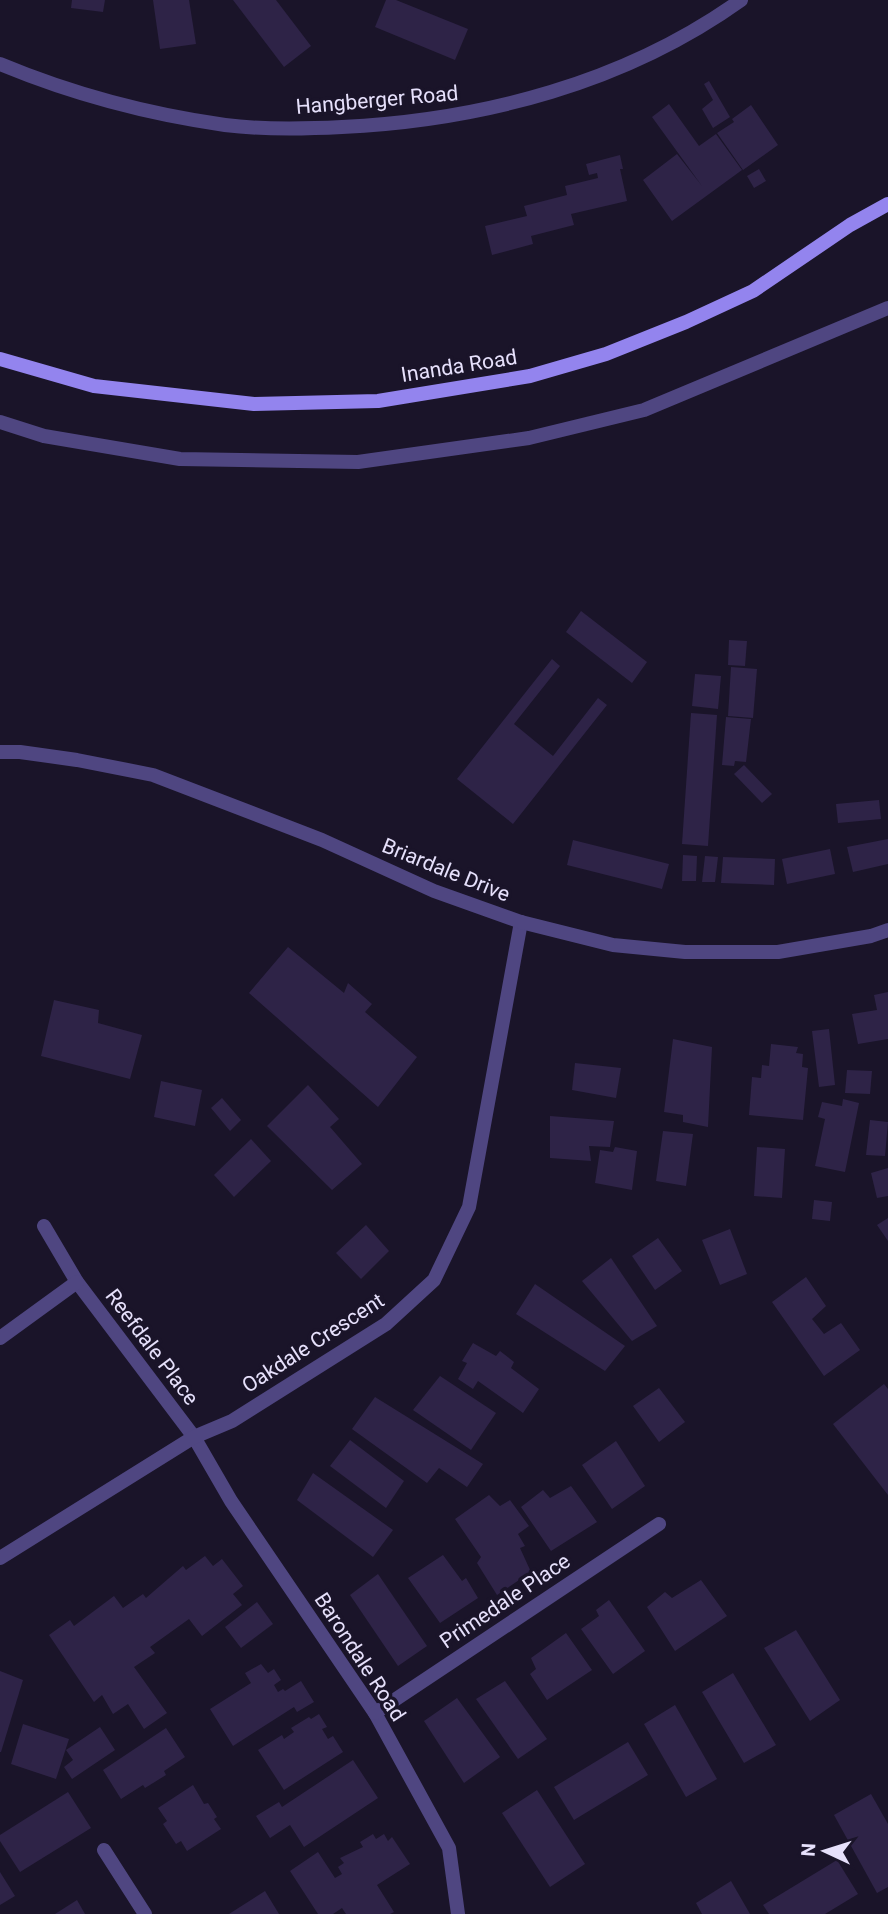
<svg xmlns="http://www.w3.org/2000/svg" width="888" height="1914" viewBox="0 0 888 1914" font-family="Roboto,sans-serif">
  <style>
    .building { fill: #2e2347 }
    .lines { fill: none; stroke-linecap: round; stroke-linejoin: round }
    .minor { stroke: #4f4681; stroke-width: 14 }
    .tertiary { stroke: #4f4681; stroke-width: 14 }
    .secondary { stroke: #9384ee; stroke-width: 14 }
    .labels { text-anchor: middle; stroke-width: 7; stroke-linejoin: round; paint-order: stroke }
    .street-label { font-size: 21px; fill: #e6e0fb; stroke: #1a1429 }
  </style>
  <rect width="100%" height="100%" fill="#1a1429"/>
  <g class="building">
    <path d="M72,0H105L103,12L71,8Z"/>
    <path d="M153,0H189L196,44L160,49Z"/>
    <path d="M233,0H276L311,46L284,67Z"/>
    <path d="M386,0H396L468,29L455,60L375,27Z"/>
    <path d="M709,81L730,117L713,128L702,109L713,100L704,84Z"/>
    <path d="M669,104L699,146L716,134L742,170L672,221L643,180L677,154L702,186L652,117Z"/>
    <path d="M751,105L778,145L743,170L717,133L734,122L732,119Z"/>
    <path d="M620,155L623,169H620L627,201L571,214L574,225L531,236L533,244L492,255L485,226L527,216L524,206L567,195L565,186L598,178L597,173L589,175L586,164Z"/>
    <path d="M759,169L766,181L754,188L747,176Z"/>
    <path d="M581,611L647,662L632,683L566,632Z"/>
    <path d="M729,640L747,641L745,666L728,665Z"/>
    <path d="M552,659L560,666L514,724L553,756L598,698L607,705L513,824L457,779Z"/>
    <path d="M731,667L757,669L753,718L728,716Z"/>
    <path d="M695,674L721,676L718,709L692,706Z"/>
    <path d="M691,713L717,715L708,846L682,844Z"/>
    <path d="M726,717L751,719L746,762L735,761L734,766L722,765Z"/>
    <path d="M744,765L772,794L762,803L734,774Z"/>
    <path d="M879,800L881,819L838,823L836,804Z"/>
    <path d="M888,839V864L853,872L847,847Z"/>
    <path d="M573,840L669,864L662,889L567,865Z"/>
    <path d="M830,849L835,874L787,884L782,859Z"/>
    <path d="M683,855L697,856L696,881H682Z"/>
    <path d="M705,856L718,857L715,882H702Z"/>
    <path d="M723,857L775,859L774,885L721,883Z"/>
    <path d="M288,947L344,993L348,983L372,1004L365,1012L417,1057L378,1107L249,993Z"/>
    <path d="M888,992V1039L858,1044L852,1014L877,1010L874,995Z"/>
    <path d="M54,1000L99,1010L98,1023L142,1035L130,1079L41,1056Z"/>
    <path d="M829,1029L835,1085L819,1087L812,1031Z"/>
    <path d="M673,1039L712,1047L708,1127L683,1122V1115L664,1112Z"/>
    <path d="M771,1044L798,1047L796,1053L803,1054L802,1067L808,1068L803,1120L749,1115L752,1077L761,1078L762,1065L769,1066Z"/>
    <path d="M575,1063L621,1068L616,1098L572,1090Z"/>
    <path d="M847,1070L872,1071L870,1094L845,1093Z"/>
    <path d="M161,1081L202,1090L195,1126L154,1117Z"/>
    <path d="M308,1085L339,1119L330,1127L362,1164L332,1190L267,1126Z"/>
    <path d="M222,1098L241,1120L230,1131L211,1108Z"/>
    <path d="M843,1099L859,1103L845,1172L815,1166L825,1119L818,1117L822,1102L842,1106Z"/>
    <path d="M550,1116L614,1121L610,1147L589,1146L591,1161L550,1158Z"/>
    <path d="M870,1120L888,1122L885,1156L866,1155Z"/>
    <path d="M663,1131L693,1134L686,1186L656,1181Z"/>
    <path d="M251,1139L271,1161L234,1197L214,1175Z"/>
    <path d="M615,1147L637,1151L632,1190L595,1183L600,1150L613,1152Z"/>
    <path d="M757,1147L785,1149L782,1198L754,1196Z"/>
    <path d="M888,1168V1196L877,1198L871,1173Z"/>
    <path d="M814,1200L832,1202L830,1221L812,1219Z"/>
    <path d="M888,1218V1241L877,1225Z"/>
    <path d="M366,1225L389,1251L361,1279L336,1253Z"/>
    <path d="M730,1229L747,1274L720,1285L702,1240Z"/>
    <path d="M658,1238L682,1271L655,1290L632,1256Z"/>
    <path d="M611,1258L657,1326L632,1341L582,1281Z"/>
    <path d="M806,1277L826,1306L812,1319L824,1334L841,1323L860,1350L824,1376L772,1302Z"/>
    <path d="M535,1284L625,1346L605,1371L516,1314Z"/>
    <path d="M473,1343L496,1356L500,1351L514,1362L511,1368L539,1389L523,1413L478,1381L473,1389L458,1379L467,1363L462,1361Z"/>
    <path d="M440,1376L496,1413L471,1450L413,1410Z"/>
    <path d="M884,1384L888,1389V1495L833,1424Z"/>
    <path d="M659,1388L685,1422L659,1442L633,1406Z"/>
    <path d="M375,1397L483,1464L467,1487L439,1468L427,1483L352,1429Z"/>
    <path d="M350,1440L404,1481L386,1508L330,1466Z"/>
    <path d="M616,1441L645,1486L612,1509L582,1465Z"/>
    <path d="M313,1473L393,1530L373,1557L297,1500Z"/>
    <path d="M571,1486L597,1522L551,1551L521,1507L543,1490L550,1498Z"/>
    <path d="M489,1495L500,1506L510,1500L529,1526L518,1534L525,1546L520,1548L531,1572L497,1595L477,1563L481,1557L455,1519Z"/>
    <path d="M443,1555L462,1581L466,1578L478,1598L440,1623L408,1578Z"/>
    <path d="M205,1556L213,1566L222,1559L243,1586L233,1594L242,1605L202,1636L189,1619L150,1647L155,1653L134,1667L167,1713L144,1729L128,1704L113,1714L102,1695L94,1702L49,1635L70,1620L74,1626L114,1596L123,1608L143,1594L146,1598L183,1566L186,1570Z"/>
    <path d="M378,1574L427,1646L398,1666L350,1595Z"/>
    <path d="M701,1580L727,1616L675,1651L647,1607L665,1592L672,1598Z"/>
    <path d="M609,1600L645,1651L613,1674L581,1629L599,1616L596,1610Z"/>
    <path d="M257,1602L273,1624L241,1648L225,1627Z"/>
    <path d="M796,1630L840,1700L810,1721L764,1648Z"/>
    <path d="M566,1633L592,1670L547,1700L530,1674L536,1669L531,1658Z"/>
    <path d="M261,1664L268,1673L274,1669L281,1680L274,1685L278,1692L283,1689L285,1691L301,1681L314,1702L297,1712L294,1707L233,1746L210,1709L251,1683L245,1673Z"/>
    <path d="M0,1671L23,1680L1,1752H0Z"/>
    <path d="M733,1673L776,1745L744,1763L702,1692Z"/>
    <path d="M505,1681L547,1739L518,1759L476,1699Z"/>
    <path d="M457,1698L500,1757L464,1783L424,1721Z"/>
    <path d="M675,1705L717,1779L686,1797L644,1724Z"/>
    <path d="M319,1714L327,1727L322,1729L328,1739L333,1736L343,1752L284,1790L258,1750L282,1735L284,1739L294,1732L291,1728L309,1717L311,1719Z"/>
    <path d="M23,1724L69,1739L56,1779L11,1764Z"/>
    <path d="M100,1727L115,1750L72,1779L64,1767L73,1760L66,1750Z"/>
    <path d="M166,1728L185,1757L164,1771L166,1775L145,1788L143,1785L121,1799L103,1770Z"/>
    <path d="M628,1742L648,1775L574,1820L554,1787Z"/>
    <path d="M353,1760L378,1798L304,1847L290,1825L270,1838L256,1816L279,1802L282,1807Z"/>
    <path d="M193,1785L204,1804L208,1803L217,1817L214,1819L221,1829L187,1851L181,1841L176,1844L163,1824L167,1821L158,1808Z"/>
    <path d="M537,1790L585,1864L550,1887L502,1813Z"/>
    <path d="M68,1792L91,1828L20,1872L0,1841V1835Z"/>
    <path d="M871,1794L888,1824V1887L877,1893L834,1815Z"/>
    <path d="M373,1834L376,1839L384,1834L388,1841L392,1837L410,1864L377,1885L394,1912L390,1914H346L342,1908L333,1914H318L290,1871L318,1852L335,1878L342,1874L338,1867L344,1863L340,1858L363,1847L360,1842Z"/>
    <path d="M837,1860L858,1894L825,1914H769L763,1905Z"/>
    <path d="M0,1872L15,1896L0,1905Z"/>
    <path d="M731,1881L750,1914H702L696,1903Z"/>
    <path d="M265,1891L279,1914H229Z"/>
    <path d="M77,1900L85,1914H55Z"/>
  </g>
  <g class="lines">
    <g class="minor">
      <path d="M0,64C72,94 147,114 225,125C264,130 303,129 342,127C483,120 625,83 741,0"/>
      <path d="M44,1226L77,1282L194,1437L231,1501L375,1713L449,1848L458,1914"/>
      <path d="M0,1338L77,1282"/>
      <path d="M0,1558L194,1437L232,1421L386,1324L434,1280L469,1207L521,922"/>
      <path d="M375,1713L659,1524"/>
      <path d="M104,1850L145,1914"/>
    </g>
    <g class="tertiary">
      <path d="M0,422L44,436L180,459L358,462L529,438L644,410L888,308"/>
      <path d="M0,752H20L77,760L153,775L322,840L434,891L521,922L613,945L685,952H778L871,936L888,930"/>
    </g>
    <path class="secondary" d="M0,359L94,386L254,404L378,401L530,376L606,354L686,322L753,291L850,225L888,204"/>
  </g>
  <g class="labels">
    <g class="street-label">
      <text transform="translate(377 100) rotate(-5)" y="7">Hangberger Road</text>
      <text transform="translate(459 366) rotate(-9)" y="7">Inanda Road</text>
      <text transform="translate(446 870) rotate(22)" y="7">Briardale Drive</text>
      <text transform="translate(313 1343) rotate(-33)" y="7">Oakdale Crescent</text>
      <text transform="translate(152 1347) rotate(53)" y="7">Reefdale Place</text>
      <text transform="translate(505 1601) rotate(-34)" y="7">Primedale Place</text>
      <text transform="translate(360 1657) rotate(57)" y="7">Barondale Road</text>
    </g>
  </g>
  <g transform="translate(825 1851) rotate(274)" stroke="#1a1429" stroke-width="5" paint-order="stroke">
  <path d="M0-5L12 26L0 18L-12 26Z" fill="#e6e0fb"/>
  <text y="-10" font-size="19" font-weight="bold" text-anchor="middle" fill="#e6e0fb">N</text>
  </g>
</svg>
